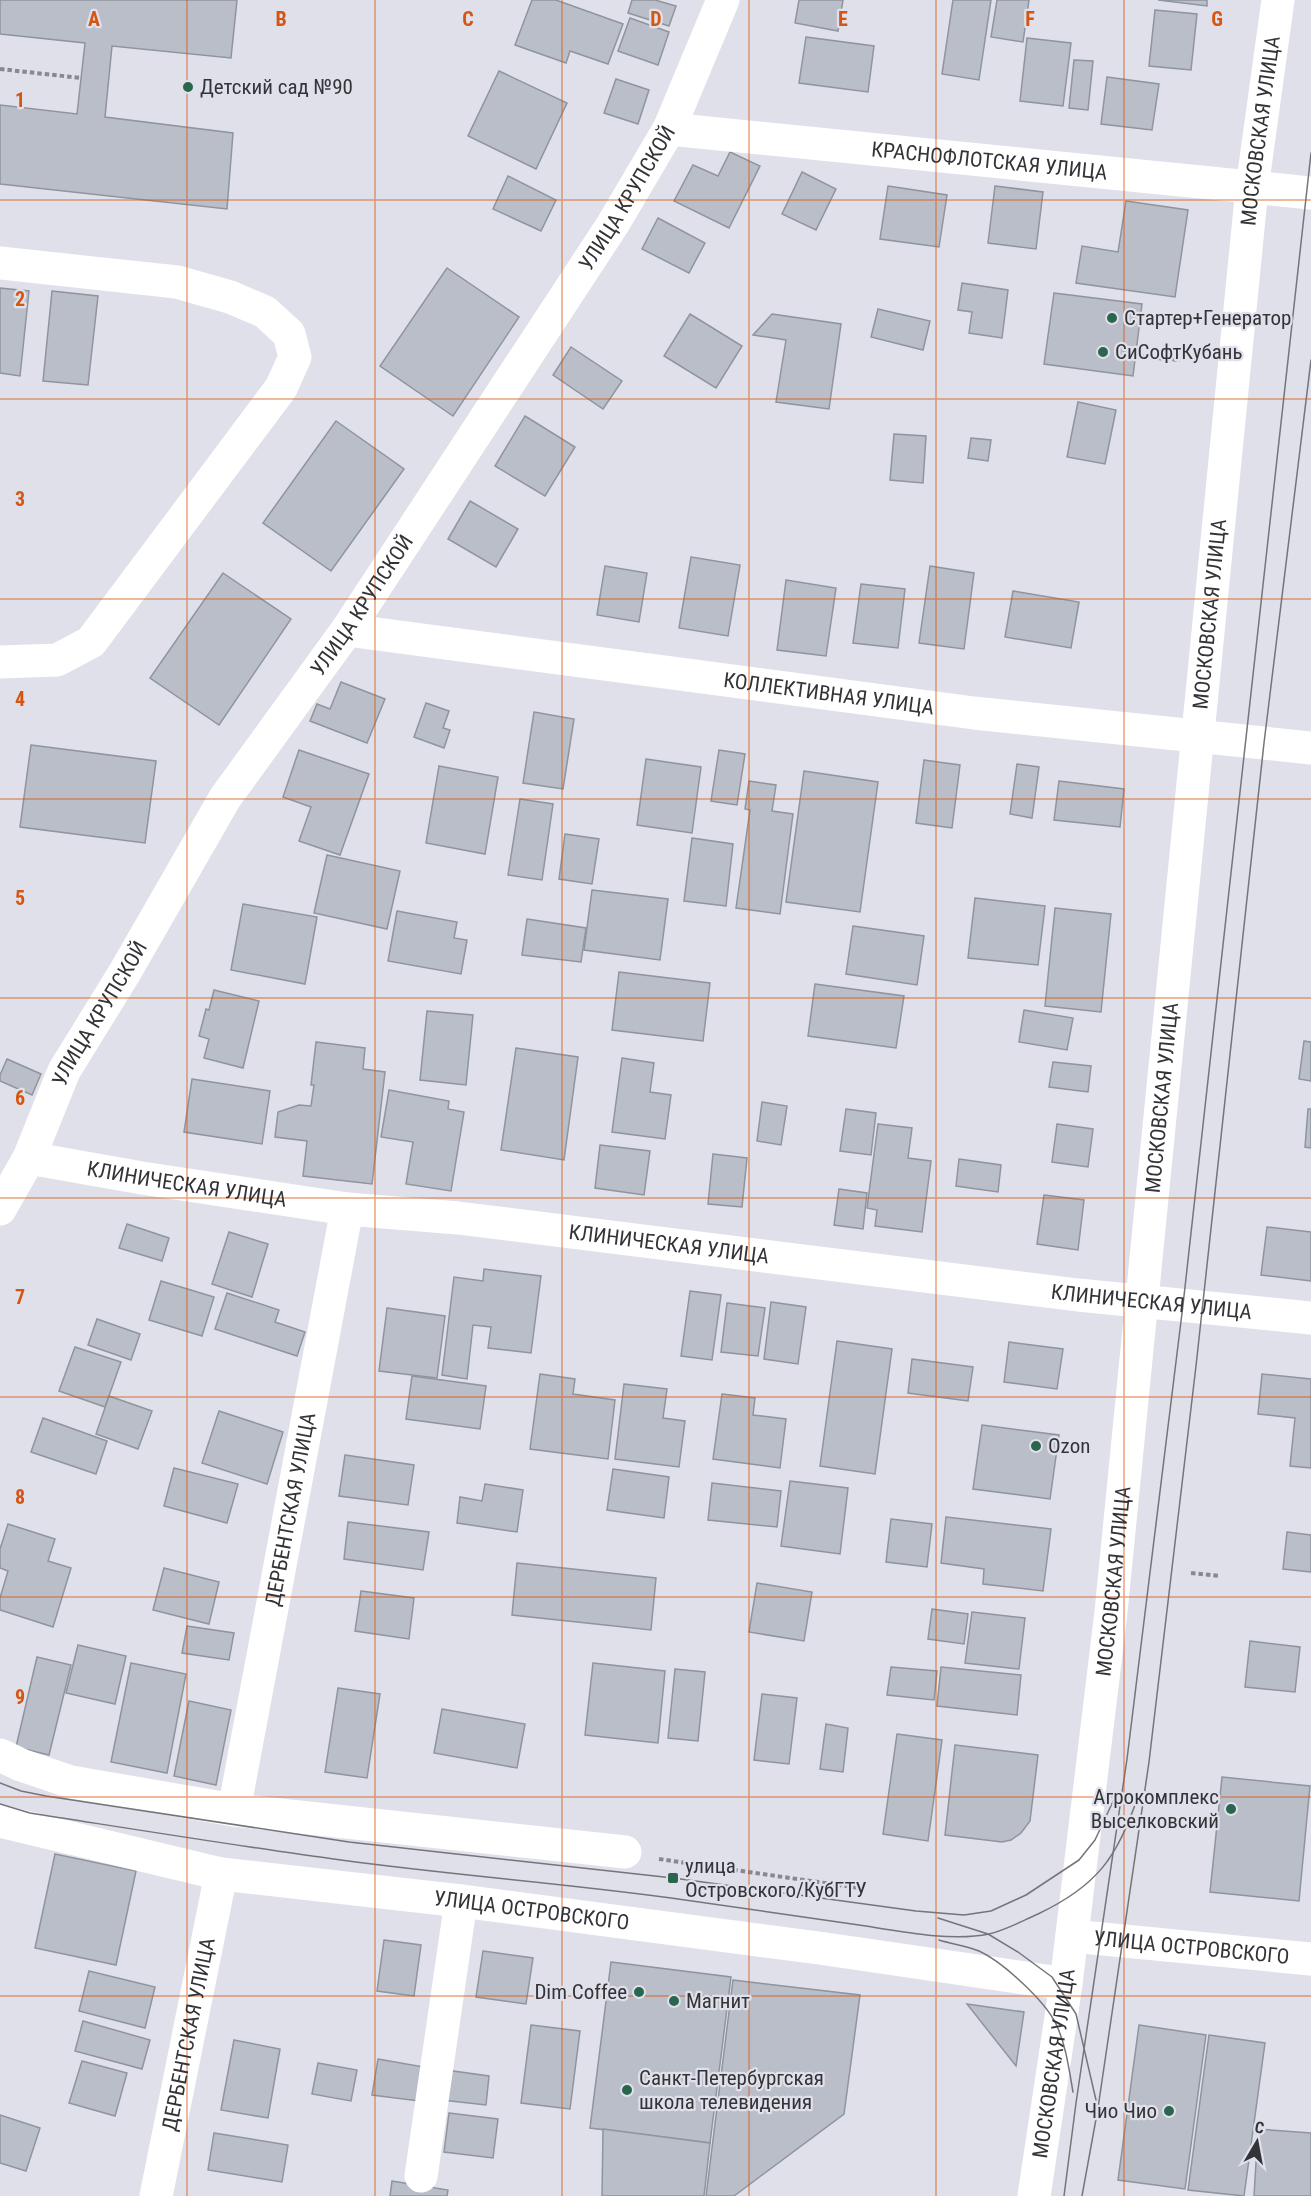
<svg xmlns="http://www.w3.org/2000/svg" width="1311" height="2196" viewBox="0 0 1311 2196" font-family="'Roboto Condensed',sans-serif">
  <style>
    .building { fill: #b9bec8; stroke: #8f949d; stroke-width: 1.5 }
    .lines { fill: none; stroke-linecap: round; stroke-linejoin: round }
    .path { stroke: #88888f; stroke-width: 4; stroke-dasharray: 4.5 3; stroke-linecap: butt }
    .minor { stroke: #fff; stroke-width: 33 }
    .tram { stroke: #74747a; stroke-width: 1.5 }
    .grid { fill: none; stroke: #d65510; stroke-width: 1.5; stroke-opacity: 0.55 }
    .poi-dot { fill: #2a654e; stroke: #e0e0eb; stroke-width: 2 }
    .labels { text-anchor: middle; stroke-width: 4.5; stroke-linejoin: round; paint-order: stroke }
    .poi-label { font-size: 21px; fill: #343438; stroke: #e0e0eb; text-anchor: start }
    .street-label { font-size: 21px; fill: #343438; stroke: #e0e0eb }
    .grid-label { font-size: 20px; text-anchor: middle; font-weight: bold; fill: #d65510; stroke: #e0e0eb; stroke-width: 4.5; stroke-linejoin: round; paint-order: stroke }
  </style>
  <rect width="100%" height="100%" fill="#e0e0eb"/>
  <g class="building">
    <path d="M0,0H237L231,58L112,46L105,117L233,133L227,209L0,184V105L77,114L85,43L0,34Z"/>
    <path d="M532,0H556L623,24L608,64L570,51L566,63L515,45Z"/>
    <path d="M632,0H655L676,6L669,26L628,13Z"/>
    <path d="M799,0H843L838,31L795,23Z"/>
    <path d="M953,0H991L979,80L942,74Z"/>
    <path d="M997,0H1029L1023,42L991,37Z"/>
    <path d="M1158,0H1207V6Z"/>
    <path d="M1155,10L1197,14L1191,70L1149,66Z"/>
    <path d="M630,18L669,32L658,65L618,51Z"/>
    <path d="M806,37L874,46L868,92L799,83Z"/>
    <path d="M1027,38L1071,43L1063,106L1020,101Z"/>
    <path d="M1074,60L1093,61L1088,110L1069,108Z"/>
    <path d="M499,71L567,103L536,169L468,136Z"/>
    <path d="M1107,77L1159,84L1152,130L1101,124Z"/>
    <path d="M616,79L649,90L638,124L604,113Z"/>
    <path d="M730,152L760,166L729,228L674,201L693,165L718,176Z"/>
    <path d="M802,172L836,189L816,230L782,214Z"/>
    <path d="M508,176L556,200L541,231L493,209Z"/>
    <path d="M888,186L947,195L939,247L880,239Z"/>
    <path d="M995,186L1043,192L1036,249L988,243Z"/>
    <path d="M1126,201L1188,210L1175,297L1076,283L1082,246L1118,252Z"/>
    <path d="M658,218L705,243L689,273L642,249Z"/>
    <path d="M447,268L519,317L453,416L380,366Z"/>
    <path d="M962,283L1008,290L1002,338L969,333L972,312L958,310Z"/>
    <path d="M0,288L29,291L20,376L0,373Z"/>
    <path d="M52,291L98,296L88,385L43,381Z"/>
    <path d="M1054,293L1142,304L1133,376L1044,364Z"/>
    <path d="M878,309L930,321L923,350L871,337Z"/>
    <path d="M690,314L742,346L716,388L664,356Z"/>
    <path d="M772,314L841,324L829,409L776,402L786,340L753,335Z"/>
    <path d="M571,347L622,381L603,409L553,375Z"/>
    <path d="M1078,402L1116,410L1105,464L1067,457Z"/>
    <path d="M525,416L575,447L545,496L495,466Z"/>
    <path d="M336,421L404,469L331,571L263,523Z"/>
    <path d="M894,434L926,436L923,483L890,480Z"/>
    <path d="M971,438L991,440L988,461L968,458Z"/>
    <path d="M470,501L518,529L496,567L448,539Z"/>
    <path d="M691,557L740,565L728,636L679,628Z"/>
    <path d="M605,566L647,573L639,622L597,615Z"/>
    <path d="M930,566L974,573L964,649L919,643Z"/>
    <path d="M223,573L291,619L219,725L150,678Z"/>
    <path d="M786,580L836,588L826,656L777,650Z"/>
    <path d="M861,584L905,589L898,648L853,643Z"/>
    <path d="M1013,591L1079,602L1071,648L1005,637Z"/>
    <path d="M341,682L385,699L367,743L310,721L317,704L330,709Z"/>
    <path d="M426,703L449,711L443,728L450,730L444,748L414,737Z"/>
    <path d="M534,712L574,719L563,789L523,783Z"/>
    <path d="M31,745L156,761L145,843L20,827Z"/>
    <path d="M299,750L369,774L340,855L299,841L311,807L283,797Z"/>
    <path d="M719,750L745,754L737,805L711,801Z"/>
    <path d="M646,759L701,767L692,833L637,825Z"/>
    <path d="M924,760L960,765L952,828L916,823Z"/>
    <path d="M1017,764L1039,767L1032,818L1010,814Z"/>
    <path d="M439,766L498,777L485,854L426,843Z"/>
    <path d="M804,771L878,782L860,912L786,902Z"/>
    <path d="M749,781L776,785L772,811L793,814L780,914L736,908L750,810L745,809Z"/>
    <path d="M1059,781L1124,789L1120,827L1054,820Z"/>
    <path d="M520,799L553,804L542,880L508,875Z"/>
    <path d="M565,834L599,839L592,884L559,879Z"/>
    <path d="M692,838L733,844L726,906L684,901Z"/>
    <path d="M327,855L400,871L387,929L314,913Z"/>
    <path d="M592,890L668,899L660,960L584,950Z"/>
    <path d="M975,898L1045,906L1038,965L968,958Z"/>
    <path d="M243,904L317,917L305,984L231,970Z"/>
    <path d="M1055,908L1111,914L1101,1012L1045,1006Z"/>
    <path d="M397,911L457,922L454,938L467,940L461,974L388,961Z"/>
    <path d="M527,919L586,928L581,962L522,955Z"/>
    <path d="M853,926L924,936L917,985L846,974Z"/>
    <path d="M619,972L710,983L703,1041L612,1030Z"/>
    <path d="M815,984L904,996L896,1048L808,1036Z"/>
    <path d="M214,990L259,1001L243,1068L204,1058L209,1039L199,1036L206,1009L209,1010Z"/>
    <path d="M1024,1010L1073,1018L1067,1050L1019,1042Z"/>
    <path d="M427,1011L473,1015L466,1085L420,1080Z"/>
    <path d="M1304,1041L1311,1042V1081L1299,1079Z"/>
    <path d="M316,1042L365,1048L363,1069L385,1072L372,1184L303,1176L307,1141L275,1137L278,1112L299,1105L311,1106L314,1085H311Z"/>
    <path d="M516,1048L578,1057L564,1160L501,1150Z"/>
    <path d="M622,1058L654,1063L650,1092L671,1095L665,1139L612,1132Z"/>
    <path d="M7,1059L41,1074L32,1095L0,1081V1075Z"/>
    <path d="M1053,1062L1091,1066L1088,1092L1049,1087Z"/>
    <path d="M192,1079L270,1091L262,1144L184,1132Z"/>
    <path d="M389,1090L449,1101L448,1109L464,1112L451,1191L406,1184L413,1142L381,1137Z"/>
    <path d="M762,1102L787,1106L781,1145L757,1141Z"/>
    <path d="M846,1109L876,1113L871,1155L840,1151Z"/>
    <path d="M1308,1109H1311V1148L1305,1147Z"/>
    <path d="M878,1124L912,1128L908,1158L931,1161L922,1232L875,1226L877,1210L867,1208Z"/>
    <path d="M1057,1124L1093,1129L1088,1167L1052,1162Z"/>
    <path d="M600,1145L650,1151L644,1195L595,1188Z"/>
    <path d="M713,1154L747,1158L742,1207L708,1204Z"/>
    <path d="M959,1159L1001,1165L998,1192L956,1186Z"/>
    <path d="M839,1189L867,1193L863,1229L834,1225Z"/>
    <path d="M1044,1195L1084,1200L1078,1250L1037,1244Z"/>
    <path d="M127,1224L169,1238L162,1261L119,1248Z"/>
    <path d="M1267,1227L1311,1232V1281L1261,1275Z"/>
    <path d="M229,1232L268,1244L252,1297L212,1284Z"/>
    <path d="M484,1269L541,1276L531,1353L488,1348L491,1327L473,1325L467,1379L442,1375L454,1277L483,1281Z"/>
    <path d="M161,1281L214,1297L202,1336L149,1320Z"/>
    <path d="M690,1291L721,1295L712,1360L681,1356Z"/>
    <path d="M227,1293L279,1310L275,1322L305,1332L297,1356L215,1329Z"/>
    <path d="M771,1302L806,1307L798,1364L764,1359Z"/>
    <path d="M727,1303L765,1308L758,1356L721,1352Z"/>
    <path d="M387,1308L445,1316L437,1378L379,1371Z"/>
    <path d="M97,1319L140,1334L131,1360L88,1345Z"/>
    <path d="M837,1341L892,1349L875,1474L820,1466Z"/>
    <path d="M1009,1342L1063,1349L1057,1389L1004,1382Z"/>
    <path d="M75,1347L121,1362L105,1407L59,1391Z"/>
    <path d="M912,1359L973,1367L968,1401L908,1393Z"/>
    <path d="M540,1374L575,1379L573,1394L615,1400L608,1459L530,1449Z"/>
    <path d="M1262,1374L1311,1379V1468L1290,1466L1295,1418L1258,1414Z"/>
    <path d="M412,1376L486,1386L480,1429L406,1419Z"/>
    <path d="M624,1384L667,1389L663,1418L685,1421L679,1467L615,1459Z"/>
    <path d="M722,1394L755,1398L753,1415L786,1419L780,1468L713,1459Z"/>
    <path d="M109,1396L152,1411L138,1449L96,1434Z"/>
    <path d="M219,1411L283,1432L267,1484L202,1463Z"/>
    <path d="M43,1418L107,1441L96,1474L31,1452Z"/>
    <path d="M982,1425L1059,1435L1050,1499L973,1489Z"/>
    <path d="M345,1455L414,1465L408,1505L339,1496Z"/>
    <path d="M174,1468L238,1484L227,1523L164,1506Z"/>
    <path d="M613,1469L669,1477L664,1518L607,1510Z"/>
    <path d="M790,1481L848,1488L840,1554L781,1546Z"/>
    <path d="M712,1483L781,1491L777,1527L708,1520Z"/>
    <path d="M485,1484L523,1490L517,1532L457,1523L460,1497L482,1501Z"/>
    <path d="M946,1517L1051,1529L1043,1591L983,1584L984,1569L941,1563Z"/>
    <path d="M891,1519L932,1524L927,1567L886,1562Z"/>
    <path d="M348,1522L429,1532L423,1570L344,1559Z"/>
    <path d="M8,1524L55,1539L48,1561L71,1568L53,1627L0,1610V1598L8,1571L0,1568V1549Z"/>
    <path d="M1287,1532L1311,1535V1572L1283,1569Z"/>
    <path d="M517,1563L656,1578L651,1630L512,1615Z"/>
    <path d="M164,1568L219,1582L209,1624L153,1610Z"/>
    <path d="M757,1583L812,1592L804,1641L749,1632Z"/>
    <path d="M361,1591L414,1598L409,1639L355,1631Z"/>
    <path d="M932,1609L968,1614L964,1644L928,1639Z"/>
    <path d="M972,1612L1025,1618L1019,1669L965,1663Z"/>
    <path d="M187,1626L234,1633L229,1660L182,1653Z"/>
    <path d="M1250,1641L1300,1647L1295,1692L1245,1687Z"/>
    <path d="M78,1645L126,1656L115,1704L66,1693Z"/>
    <path d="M37,1657L71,1665L49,1755L16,1747Z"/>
    <path d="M131,1663L186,1674L167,1773L111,1762Z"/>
    <path d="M593,1663L665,1671L658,1743L585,1735Z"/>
    <path d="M891,1667L937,1671L934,1700L887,1695Z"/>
    <path d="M941,1667L1021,1675L1017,1715L937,1706Z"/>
    <path d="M675,1669L705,1672L698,1741L668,1738Z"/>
    <path d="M338,1688L380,1694L367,1778L325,1772Z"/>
    <path d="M762,1694L797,1698L789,1764L754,1760Z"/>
    <path d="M189,1701L231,1710L216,1785L174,1776Z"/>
    <path d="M442,1709L525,1724L517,1768L434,1753Z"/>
    <path d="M826,1724L848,1728L843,1772L820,1769Z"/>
    <path d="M897,1734L942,1740L928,1841L883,1834Z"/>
    <path d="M955,1745L1038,1755L1030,1821L1021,1833L1011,1840L1002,1842L945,1835Z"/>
    <path d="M1222,1777L1310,1786L1299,1901L1210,1892Z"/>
    <path d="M55,1854L136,1871L116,1965L35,1948Z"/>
    <path d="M384,1940L421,1945L414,1996L377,1991Z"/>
    <path d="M483,1951L533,1958L526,2004L476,1997Z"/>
    <path d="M611,1962L731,1977L710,2143L590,2128Z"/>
    <path d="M89,1971L155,1987L145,2028L79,2011Z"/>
    <path d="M733,1980L860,1995L844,2114L734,2196H706Z"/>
    <path d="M967,2004L1024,2012L1016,2066Z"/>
    <path d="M83,2021L150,2040L142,2069L75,2051Z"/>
    <path d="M531,2025L580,2031L570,2109L521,2103Z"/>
    <path d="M1139,2025L1206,2035L1185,2189L1118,2180Z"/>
    <path d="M1209,2035L1265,2043L1244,2196L1188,2190Z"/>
    <path d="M234,2040L280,2049L268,2118L221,2110Z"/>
    <path d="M378,2059L424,2067L419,2101L372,2095Z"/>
    <path d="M82,2061L127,2073L115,2116L69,2103Z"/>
    <path d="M318,2063L357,2070L351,2101L312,2094Z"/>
    <path d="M446,2070L489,2076L486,2105L442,2100Z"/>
    <path d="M449,2113L498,2119L493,2158L444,2152Z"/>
    <path d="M0,2115L40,2128L26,2171L0,2163Z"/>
    <path d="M603,2129L710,2143L704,2196H602Z"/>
    <path d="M1258,2129L1311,2133V2196H1254Z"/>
    <path d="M214,2133L288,2145L282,2182L208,2170Z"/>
    <path d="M392,2181L448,2190L447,2196H390Z"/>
  </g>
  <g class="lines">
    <g class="path">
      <path d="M0,69L81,78"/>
      <path d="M1135,356L1180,360"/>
      <path d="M1191,1573L1220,1576"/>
      <path d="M659,1859L866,1889"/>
    </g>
    <g class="minor">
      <path id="s1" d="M669,129L1311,193"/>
      <path d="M0,263L177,282L230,297L265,312L289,334L295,357L281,388L91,642L57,660L0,662"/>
      <path id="s2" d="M347,630L974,713L1311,748"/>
      <path id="s3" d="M29,1158L142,1178L347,1209L458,1218L1078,1295L1311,1318"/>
      <path id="s4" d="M0,1209L29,1158L64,1071L125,972L225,798L347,630L613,224L669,129L723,0"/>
      <path d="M0,1755L21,1765L71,1782L234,1810L625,1852"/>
      <path id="s5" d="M234,1810L347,1209"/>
      <path id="s6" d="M0,1821L221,1874L461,1901L819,1948L1066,1984"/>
      <path id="s7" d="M1072,1936L1311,1959"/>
      <path d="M421,2176L461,1901"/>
      <path id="s8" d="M156,2196L221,1874"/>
      <path id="s9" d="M1034,2196L1066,1984L1111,1612L1252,188L1278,0"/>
    </g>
    <g class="tram">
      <path d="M0,1783L21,1791L46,1796L349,1842L673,1878L916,1911L964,1915L991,1911L1026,1895L1079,1860L1095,1840L1116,1795"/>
      <path d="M0,1804L30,1813C133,1829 237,1846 341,1860C451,1875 561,1883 671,1898C734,1907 796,1916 859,1925C898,1931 951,1942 989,1934C1006,1930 1022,1921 1038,1914C1097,1886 1118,1857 1138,1796"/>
      <path d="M938,1918L988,1934L1018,1952L1052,1977L1076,2014L1096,2100"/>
      <path d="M939,1940C952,1944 966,1946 979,1951C1003,1962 1045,2001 1056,2024C1066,2045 1069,2069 1073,2092"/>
      <path d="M1064,2196L1076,2103L1127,1759L1183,1305L1311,153"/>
      <path d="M1082,2196L1098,2108L1149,1762L1196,1366L1264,743L1311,360"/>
    </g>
  </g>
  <path class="grid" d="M187,0V2196M375,0V2196M562,0V2196M749,0V2196M936,0V2196M1124,0V2196M0,200H1311M0,399H1311M0,599H1311M0,799H1311M0,998H1311M0,1198H1311M0,1397H1311M0,1597H1311M0,1797H1311M0,1996H1311"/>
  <g class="poi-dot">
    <circle cx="188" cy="87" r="6"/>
    <circle cx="1112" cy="318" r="6"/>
    <circle cx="1103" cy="352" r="6"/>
    <circle cx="1036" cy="1446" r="6"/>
    <circle cx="1231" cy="1809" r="6"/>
    <rect x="667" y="1872" width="12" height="12" rx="3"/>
    <circle cx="639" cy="1992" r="6"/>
    <circle cx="674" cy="2001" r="6"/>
    <circle cx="627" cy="2090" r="6"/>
    <circle cx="1169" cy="2111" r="6"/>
  </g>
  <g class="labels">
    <g class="poi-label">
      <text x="200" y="94">Детский сад №90</text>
      <text x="1124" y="325">Стартер+Генератор</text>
      <text x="1115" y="359">СиСофтКубань</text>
      <text x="1048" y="1453">Ozon</text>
      <text x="1219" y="1804" text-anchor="end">Агрокомплекс<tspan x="1219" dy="24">Выселковский</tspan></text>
      <text x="685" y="1873">улица<tspan x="685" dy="24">Островского/КубГТУ</tspan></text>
      <text x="627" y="1999" text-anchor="end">Dim Coffee</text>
      <text x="686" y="2008">Магнит</text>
      <text x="639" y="2085">Санкт-Петербургская<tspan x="639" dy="24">школа телевидения</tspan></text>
      <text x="1157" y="2118" text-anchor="end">Чио Чио</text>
    </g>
    <g class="street-label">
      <text dy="7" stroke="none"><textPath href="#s9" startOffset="2078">МОСКОВСКАЯ УЛИЦА</textPath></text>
      <text dy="7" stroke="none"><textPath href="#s1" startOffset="322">КРАСНОФЛОТСКАЯ УЛИЦА</textPath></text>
      <text dy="7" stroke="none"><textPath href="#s4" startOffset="1192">УЛИЦА КРУПСКОЙ</textPath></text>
      <text dy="7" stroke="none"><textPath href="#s4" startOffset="706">УЛИЦА КРУПСКОЙ</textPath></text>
      <text dy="7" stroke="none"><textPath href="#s9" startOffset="1592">МОСКОВСКАЯ УЛИЦА</textPath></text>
      <text dy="7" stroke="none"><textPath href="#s2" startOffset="486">КОЛЛЕКТИВНАЯ УЛИЦА</textPath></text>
      <text dy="7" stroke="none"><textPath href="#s4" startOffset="220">УЛИЦА КРУПСКОЙ</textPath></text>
      <text dy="7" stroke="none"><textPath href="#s9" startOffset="1106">МОСКОВСКАЯ УЛИЦА</textPath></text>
      <text dy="7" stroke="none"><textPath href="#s3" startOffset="160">КЛИНИЧЕСКАЯ УЛИЦА</textPath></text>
      <text dy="7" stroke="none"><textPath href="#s3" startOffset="646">КЛИНИЧЕСКАЯ УЛИЦА</textPath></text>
      <text dy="7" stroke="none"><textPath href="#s3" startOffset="1132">КЛИНИЧЕСКАЯ УЛИЦА</textPath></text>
      <text dy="7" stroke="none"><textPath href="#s5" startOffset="306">ДЕРБЕНТСКАЯ УЛИЦА</textPath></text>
      <text dy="7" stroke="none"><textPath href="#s9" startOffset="620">МОСКОВСКАЯ УЛИЦА</textPath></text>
      <text dy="7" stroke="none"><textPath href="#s6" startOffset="540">УЛИЦА ОСТРОВСКОГО</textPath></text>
      <text dy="7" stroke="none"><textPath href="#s7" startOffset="120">УЛИЦА ОСТРОВСКОГО</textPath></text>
      <text dy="7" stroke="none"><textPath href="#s8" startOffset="165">ДЕРБЕНТСКАЯ УЛИЦА</textPath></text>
      <text dy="7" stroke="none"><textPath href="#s9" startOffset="134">МОСКОВСКАЯ УЛИЦА</textPath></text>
    </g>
  </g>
  <g class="grid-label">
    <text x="94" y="26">A</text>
    <text x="281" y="26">B</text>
    <text x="468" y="26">C</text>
    <text x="656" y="26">D</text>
    <text x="843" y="26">E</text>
    <text x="1030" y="26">F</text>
    <text x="1217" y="26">G</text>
    <text x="20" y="107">1</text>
    <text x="20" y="306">2</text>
    <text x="20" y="506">3</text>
    <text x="20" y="706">4</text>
    <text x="20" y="905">5</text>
    <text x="20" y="1105">6</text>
    <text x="20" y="1304">7</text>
    <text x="20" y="1504">8</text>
    <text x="20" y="1704">9</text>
  </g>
  <g transform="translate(1257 2142) rotate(10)" stroke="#e0e0eb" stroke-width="4.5" paint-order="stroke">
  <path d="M0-4.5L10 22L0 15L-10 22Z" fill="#343438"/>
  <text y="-9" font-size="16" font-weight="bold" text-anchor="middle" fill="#343438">С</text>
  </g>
</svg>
